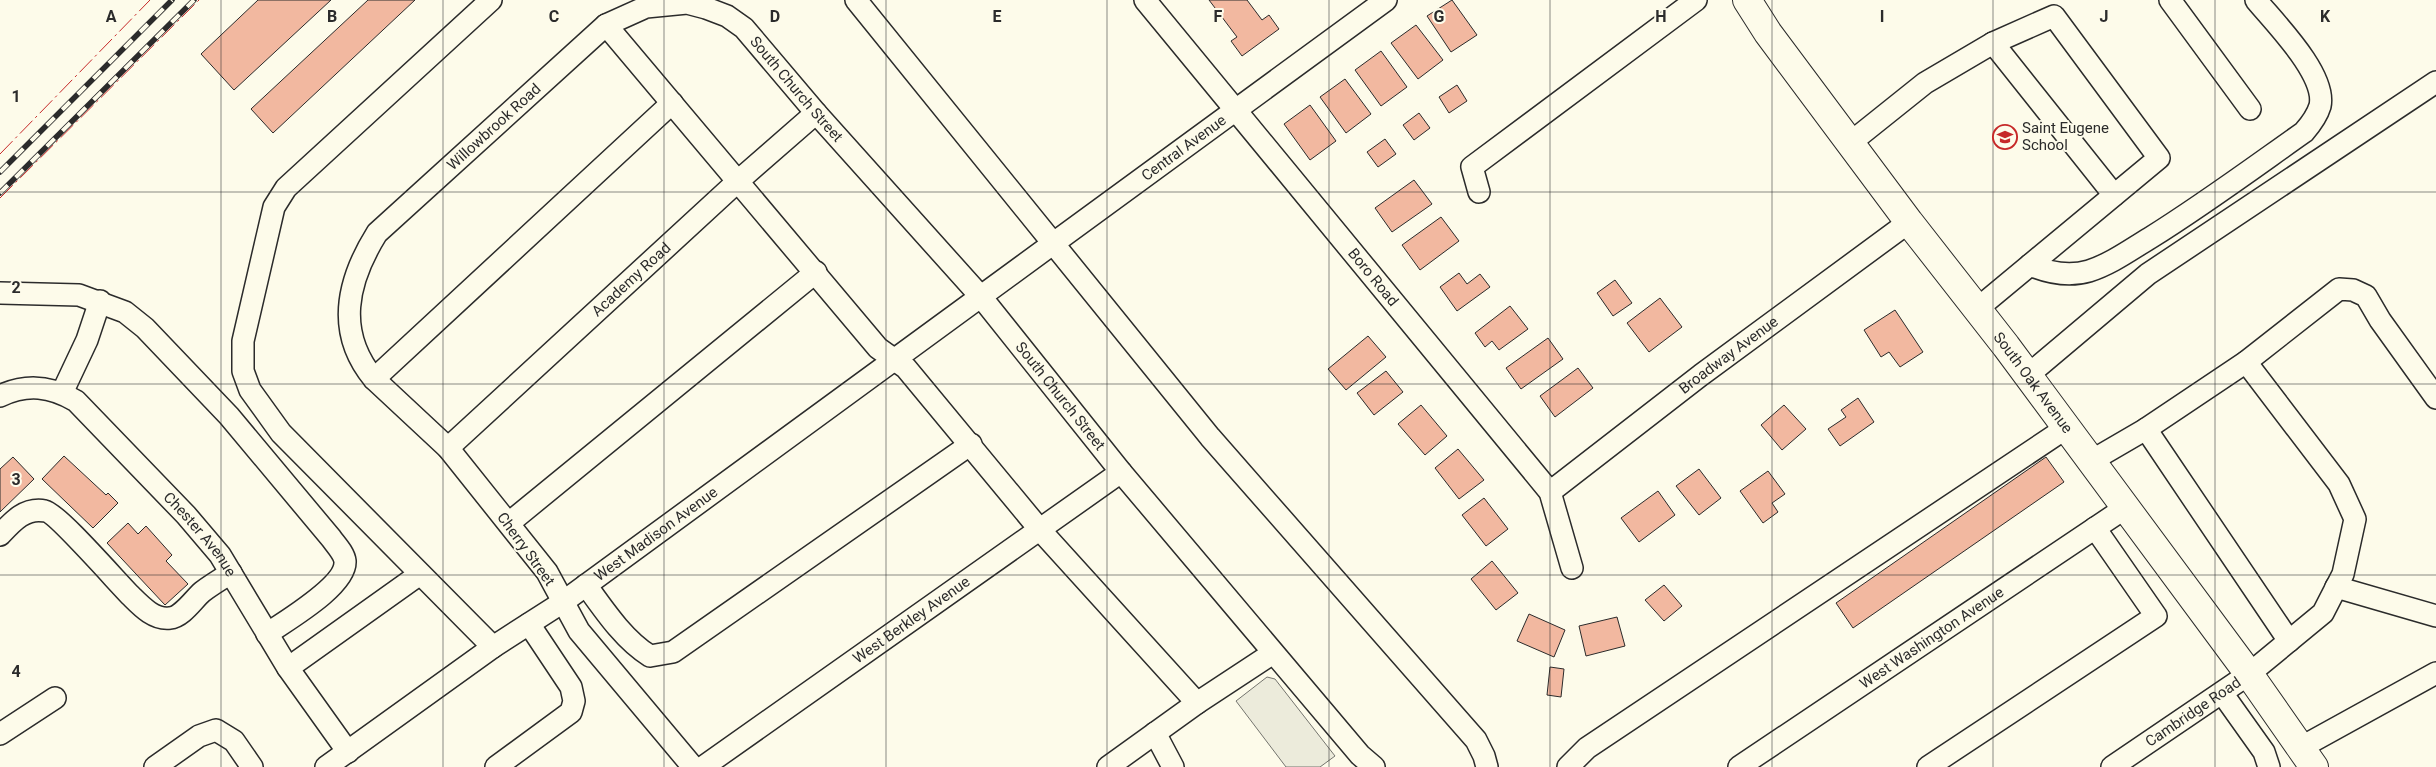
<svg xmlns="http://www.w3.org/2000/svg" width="2436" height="767" viewBox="0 0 2436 767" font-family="Roboto,sans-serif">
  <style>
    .green { fill: #ecebdb; stroke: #74746e }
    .building { fill: #f2b8a0; stroke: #2b2b2b }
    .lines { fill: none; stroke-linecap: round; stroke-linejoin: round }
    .minor-casing { stroke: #2b2b2b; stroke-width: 24 }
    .major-casing { stroke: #2b2b2b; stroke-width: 30 }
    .minor { stroke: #fdfbea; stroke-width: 21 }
    .major { stroke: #fdfbea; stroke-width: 28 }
    .rail-casing { stroke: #2b2b2b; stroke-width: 5.5 }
    .rail { stroke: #fdfbea; stroke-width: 4; stroke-dasharray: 11; stroke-linecap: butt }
    .power { stroke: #c62828; stroke-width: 1; stroke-dasharray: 18 4 2.5 4; stroke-linecap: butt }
    .grid { fill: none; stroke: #2b2b2b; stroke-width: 1; stroke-opacity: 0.55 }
    .labels { text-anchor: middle; stroke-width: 4; stroke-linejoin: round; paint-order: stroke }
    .street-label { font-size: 15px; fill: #2b2b2b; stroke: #fdfbea }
    .poi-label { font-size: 15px; fill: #2b2b2b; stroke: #fdfbea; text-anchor: start }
    .grid-label { font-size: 16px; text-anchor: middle; font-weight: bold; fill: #2b2b2b; stroke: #fdfbea; stroke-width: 4; stroke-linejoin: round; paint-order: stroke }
  </style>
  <rect width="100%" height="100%" fill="#fdfbea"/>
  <path class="green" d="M1267,677L1275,679L1335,756L1320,767H1286L1236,701Z"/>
  <g class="building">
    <path d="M258,0H331L234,90L201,54Z"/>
    <path d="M368,0H415L273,133L251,109Z"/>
    <path d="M1209,0H1247L1262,20L1269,15L1279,29L1242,56L1231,41L1237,37Z"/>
    <path d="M1452,0L1477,35L1451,52L1427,16Z"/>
    <path d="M1416,25L1443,60L1418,79L1391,43Z"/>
    <path d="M1381,51L1407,87L1381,106L1355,70Z"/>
    <path d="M1345,79L1371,114L1346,133L1320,97Z"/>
    <path d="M1457,85L1467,101L1449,113L1439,97Z"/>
    <path d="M1310,105L1336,141L1310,160L1284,124Z"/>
    <path d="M1419,113L1430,128L1414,140L1403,125Z"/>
    <path d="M1385,139L1396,154L1378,167L1367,152Z"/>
    <path d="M1414,180L1432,204L1392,232L1375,208Z"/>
    <path d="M1441,217L1459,241L1420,270L1402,245Z"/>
    <path d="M1459,273L1467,284L1480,274L1490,287L1457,311L1440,287Z"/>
    <path d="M1615,280L1632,303L1613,316L1597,293Z"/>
    <path d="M1660,298L1682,327L1649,352L1627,323Z"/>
    <path d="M1510,306L1528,329L1499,350L1492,341L1485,347L1475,333Z"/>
    <path d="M1895,310L1923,352L1900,367L1889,352L1881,357L1864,330Z"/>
    <path d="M1368,336L1386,357L1346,390L1328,369Z"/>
    <path d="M1548,338L1563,359L1521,389L1506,368Z"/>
    <path d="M1578,368L1593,388L1555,417L1540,396Z"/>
    <path d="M1386,371L1403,392L1374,415L1357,393Z"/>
    <path d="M1858,398L1874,422L1840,446L1828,429L1846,417L1841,410Z"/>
    <path d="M1421,405L1447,436L1425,455L1398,424Z"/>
    <path d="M1784,405L1806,429L1782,450L1761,425Z"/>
    <path d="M1458,449L1484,480L1459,499L1435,468Z"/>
    <path d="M64,456L106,495L108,493L118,503L93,528L42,479Z"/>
    <path d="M13,457L34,479L0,512V469Z"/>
    <path d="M2046,457L2064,482L1853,628L1836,603Z"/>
    <path d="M1699,469L1721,498L1699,515L1676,486Z"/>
    <path d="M1768,471L1785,494L1772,503L1778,512L1763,523L1740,491Z"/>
    <path d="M1658,491L1675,515L1639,542L1621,518Z"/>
    <path d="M1484,498L1508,529L1486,546L1462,515Z"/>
    <path d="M128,523L138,534L146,526L172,555L166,561L188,584L165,605L107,543Z"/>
    <path d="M1492,561L1518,593L1496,610L1471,579Z"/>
    <path d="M1664,585L1682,606L1664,621L1645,600Z"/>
    <path d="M1529,614L1565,630L1554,657L1517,641Z"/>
    <path d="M1617,617L1625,646L1586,656L1579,626Z"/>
    <path d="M1550,667L1564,669L1561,697L1547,695Z"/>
  </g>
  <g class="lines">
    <defs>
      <g id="minor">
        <path d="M491,0L286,188L274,207L243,341V371L250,390L281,433L493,647"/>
        <path d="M856,0L1210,437L1476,740L1484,756L1487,767"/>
        <path id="s1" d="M1145,0L1550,492L1572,568"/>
        <path d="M2170,0L2250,109"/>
        <path d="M606,25L878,348L906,368L1041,531L1197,703"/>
        <path d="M1993,43L2114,195"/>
        <path d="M1850,143L1925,83L1993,43L2054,16L2159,158L1977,309"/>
        <path d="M1479,192L1472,167L1696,0"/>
        <path d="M2030,265C2049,273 2069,277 2089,271C2111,264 2130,250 2150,238C2203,205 2253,168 2304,132C2311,124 2317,116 2320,106C2327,75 2275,23 2256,0"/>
        <path d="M0,293L79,295L125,312L145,328L229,416L331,538C336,545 344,553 345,561C347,586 285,621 267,634"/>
        <path d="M2027,376L2148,274L2436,82"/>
        <path d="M374,379L672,103"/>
        <path d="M62,393L87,340L100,301"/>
        <path id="s2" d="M0,396C27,383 51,386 76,401L186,515L220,555L288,668L348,752"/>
        <path d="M2146,429L2289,641"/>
        <path id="s3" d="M448,448L737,182L816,113"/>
        <path d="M2091,461L2146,429L2246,362L2339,289L2353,290L2366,296L2380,320L2436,398"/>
        <path id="s4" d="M1550,492L1701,375L1909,222"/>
        <path d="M509,523L816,272"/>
        <path d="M0,535C12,522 25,507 45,511C57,513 117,582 131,596C141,606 154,620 170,618C182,617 193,600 202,592C211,585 221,579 231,573"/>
        <path d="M586,585C604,610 624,640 650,656L673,652L971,444"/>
        <path d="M2336,587L2436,616"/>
        <path d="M288,668L420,574"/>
        <path d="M2222,693L2264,752L2269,767"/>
        <path d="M1155,733L1173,767"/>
        <path d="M0,734L55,698"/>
        <path d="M2300,748L2436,673"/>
        <path d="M155,767L199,736L216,730L234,741L252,767"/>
        <path id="s5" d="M326,767L493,647L563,602L1386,0"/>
        <path d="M496,767L571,712L574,701L571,687L529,624"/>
        <path id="s6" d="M693,767L579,631L547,572L448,448L374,379C335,332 347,281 377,233L606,25L646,7L687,3L706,8L727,16L744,28L816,113L982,298L1121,472L1360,755L1374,767"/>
        <path id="s7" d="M703,767L1121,472"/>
        <path d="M1108,767L1197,703L1273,653"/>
        <path d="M1568,767L1587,748L2066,428"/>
        <path id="s8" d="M1739,767L2125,508"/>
        <path d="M1928,767L2156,616L2095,528"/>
        <path id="s9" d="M2112,767L2249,674L2323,613L2343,574L2355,519L2339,484L2246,362"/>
      </g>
      <g id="major">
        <path id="s10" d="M1747,0L1768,33L1909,222L2006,346L2249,674L2314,767"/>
      </g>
    </defs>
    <use href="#minor" class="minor-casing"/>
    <use href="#major" class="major-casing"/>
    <use href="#minor" class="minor"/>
    <use href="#major" class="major"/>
    <defs>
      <g id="rail">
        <path d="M0,172L172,0"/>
        <path d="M0,193L194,0"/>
      </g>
    </defs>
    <use href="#rail" class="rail-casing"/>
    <use href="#rail" class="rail"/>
    <g class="power">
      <path d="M0,154L150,0"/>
      <path d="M0,198L199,0"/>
    </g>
  </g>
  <path class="grid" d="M221,0V767M443,0V767M664,0V767M886,0V767M1107,0V767M1329,0V767M1550,0V767M1772,0V767M1993,0V767M2215,0V767M0,192H2436M0,384H2436M0,575H2436"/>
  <defs>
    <symbol id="school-ring" viewBox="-11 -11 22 22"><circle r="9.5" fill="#fdfbea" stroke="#c62828" stroke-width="1.5"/><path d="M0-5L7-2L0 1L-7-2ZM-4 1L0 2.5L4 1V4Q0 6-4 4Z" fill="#c62828"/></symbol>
  </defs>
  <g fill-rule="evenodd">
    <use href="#school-ring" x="1991" y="123" width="28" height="28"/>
  </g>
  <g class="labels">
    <g class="street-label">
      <text dy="5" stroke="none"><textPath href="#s6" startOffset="1200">South Church Street</textPath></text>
      <text dy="5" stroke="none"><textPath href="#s6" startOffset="820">Willowbrook Road</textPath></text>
      <text dy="5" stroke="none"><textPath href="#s5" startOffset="1058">Central Avenue</textPath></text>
      <text dy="5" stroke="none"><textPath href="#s1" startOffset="359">Boro Road</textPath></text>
      <text dy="5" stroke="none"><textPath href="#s3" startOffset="249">Academy Road</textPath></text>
      <text dy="5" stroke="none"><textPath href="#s4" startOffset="225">Broadway Avenue</textPath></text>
      <text dy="5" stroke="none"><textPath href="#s10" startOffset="478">South Oak Avenue</textPath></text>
      <text dy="5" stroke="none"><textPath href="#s6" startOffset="1605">South Church Street</textPath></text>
      <text dy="5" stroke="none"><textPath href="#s5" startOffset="404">West Madison Avenue</textPath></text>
      <text dy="5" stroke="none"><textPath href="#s2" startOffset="262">Chester Avenue</textPath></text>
      <text transform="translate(526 549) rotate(54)" y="5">Cherry Street</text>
      <text dy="5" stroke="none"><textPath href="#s7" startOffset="255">West Berkley Avenue</textPath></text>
      <text dy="5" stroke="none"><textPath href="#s8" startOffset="232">West Washington Avenue</textPath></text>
      <text dy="5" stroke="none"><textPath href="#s9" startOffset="98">Cambridge Road</textPath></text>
    </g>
    <g class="poi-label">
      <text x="2022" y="133">Saint Eugene<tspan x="2022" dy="17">School</tspan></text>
    </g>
  </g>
  <g class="grid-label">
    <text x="111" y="22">A</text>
    <text x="332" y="22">B</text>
    <text x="554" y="22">C</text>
    <text x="775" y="22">D</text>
    <text x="997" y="22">E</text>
    <text x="1218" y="22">F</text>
    <text x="1439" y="22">G</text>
    <text x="1661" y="22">H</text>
    <text x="1882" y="22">I</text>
    <text x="2104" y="22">J</text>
    <text x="2325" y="22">K</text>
    <text x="16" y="102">1</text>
    <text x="16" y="293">2</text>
    <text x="16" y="485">3</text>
    <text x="16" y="677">4</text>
  </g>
</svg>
